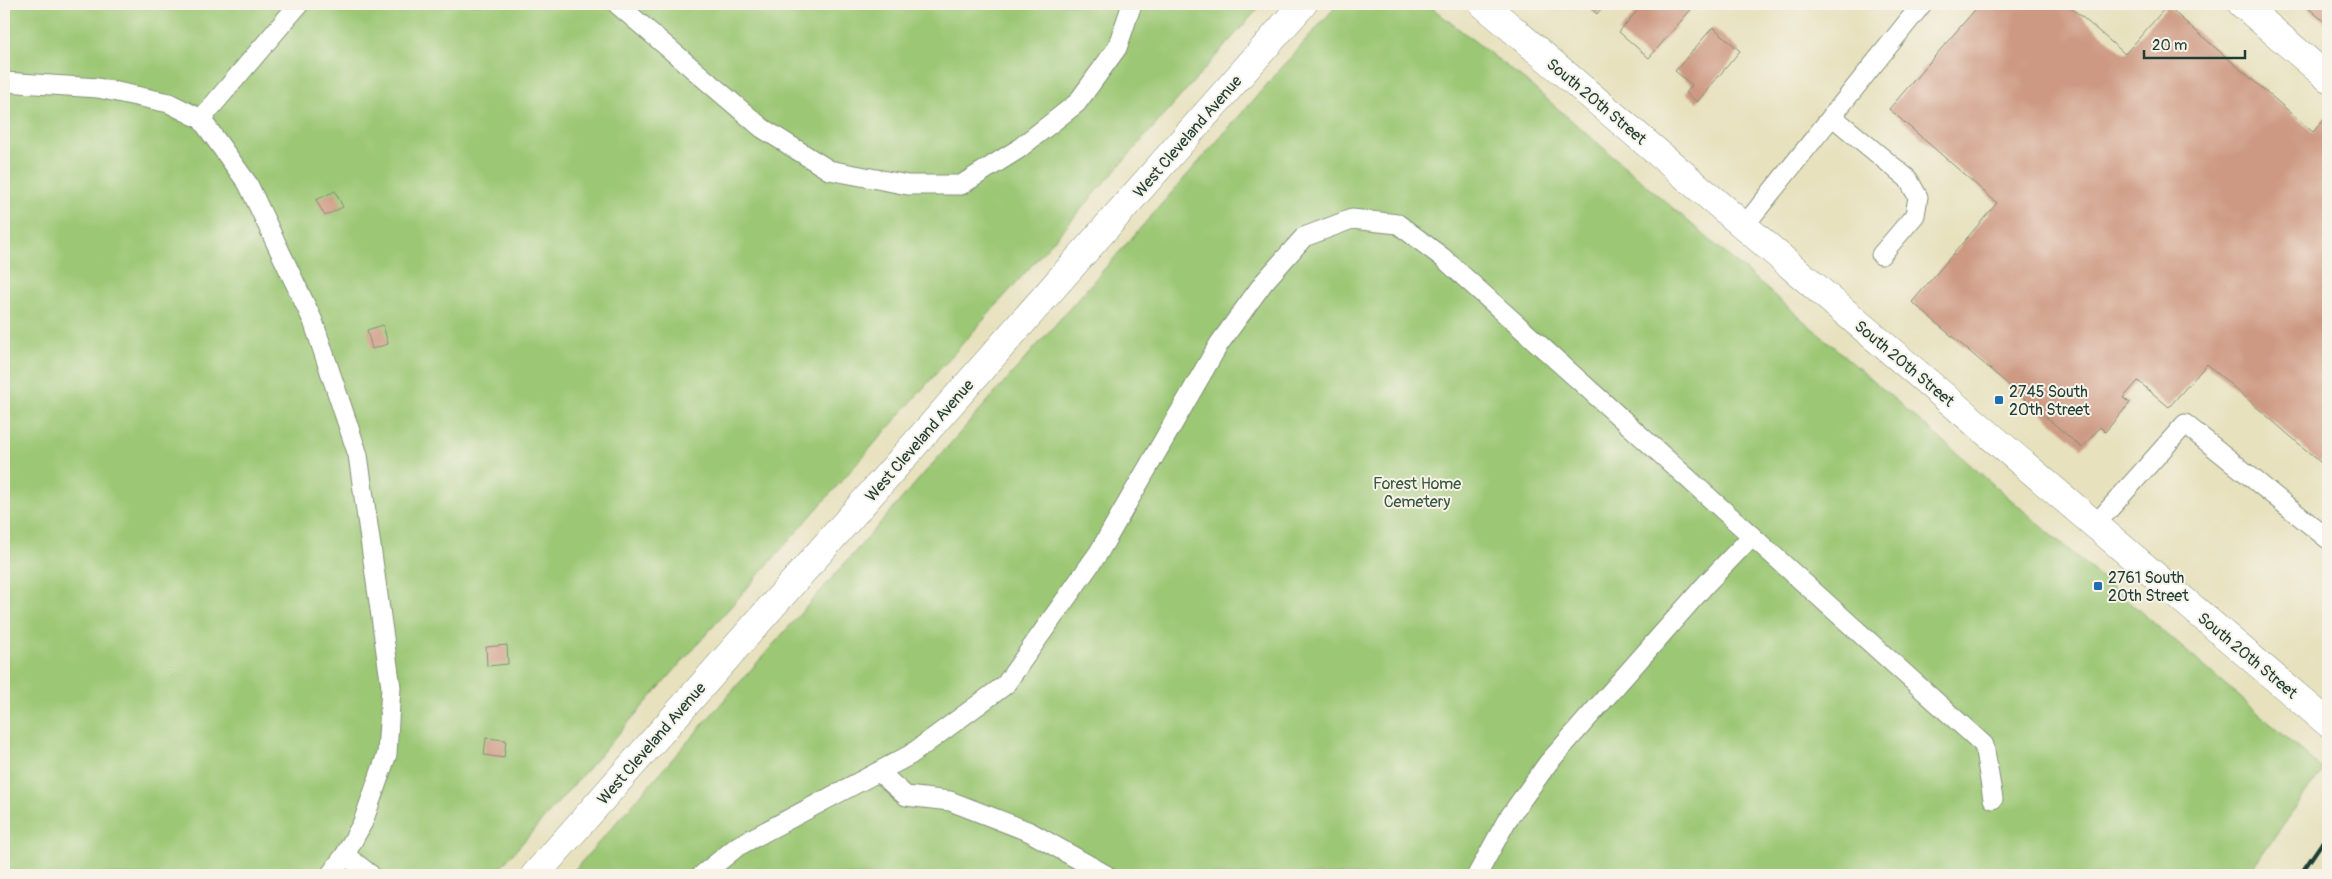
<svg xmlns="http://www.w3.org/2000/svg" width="2332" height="879" viewBox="0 0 2332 879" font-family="Pangolin,sans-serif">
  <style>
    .green { fill: #9cc774; stroke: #5e8254 }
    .building { fill: #cd9982 }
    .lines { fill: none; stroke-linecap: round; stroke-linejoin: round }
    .service-casing { stroke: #838f79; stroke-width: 21 }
    .minor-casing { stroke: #838f79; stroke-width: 29 }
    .tertiary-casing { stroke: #838f79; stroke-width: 29 }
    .service { stroke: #fff; stroke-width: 19 }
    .minor { stroke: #fff; stroke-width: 28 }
    .tertiary { stroke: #fff; stroke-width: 28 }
    .rail { stroke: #1f3d34; stroke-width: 4 }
    .poi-dot { fill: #1f6fb2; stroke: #f7f3e8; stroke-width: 2 }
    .labels { text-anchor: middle; stroke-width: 4; stroke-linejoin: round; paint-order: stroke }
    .street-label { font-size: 16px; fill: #1f3d34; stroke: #f7f3e8 }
    .poi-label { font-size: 16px; fill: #1f3d34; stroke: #f7f3e8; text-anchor: start }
    .park-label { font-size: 16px; fill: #385941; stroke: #f7f3e8 }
  </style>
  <rect width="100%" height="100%" fill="#f7f3e8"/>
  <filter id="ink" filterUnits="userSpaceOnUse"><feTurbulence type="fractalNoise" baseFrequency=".02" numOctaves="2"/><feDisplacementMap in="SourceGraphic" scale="10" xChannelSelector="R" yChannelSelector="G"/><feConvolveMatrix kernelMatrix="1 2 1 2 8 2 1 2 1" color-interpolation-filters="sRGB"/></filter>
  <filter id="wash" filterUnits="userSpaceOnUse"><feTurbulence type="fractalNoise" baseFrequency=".0096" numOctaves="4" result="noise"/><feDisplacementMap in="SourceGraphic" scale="20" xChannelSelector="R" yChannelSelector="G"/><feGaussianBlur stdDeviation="1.12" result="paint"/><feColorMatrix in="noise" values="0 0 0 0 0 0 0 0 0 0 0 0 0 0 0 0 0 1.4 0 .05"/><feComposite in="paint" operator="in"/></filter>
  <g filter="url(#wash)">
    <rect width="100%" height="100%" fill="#e7e1be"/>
    <g class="green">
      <path d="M4,4H1262L494,875H4Z"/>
      <path d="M1338,4H1427L1528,83L2323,769L2247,875H570Z"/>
    </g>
    <g id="blocks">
      <g class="building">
        <path d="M1585,4H1605L1597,14Z"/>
        <path d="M1643,4H1691L1694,6L1649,58L1619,32Z"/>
        <path d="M1980,4H2067L2125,54L2167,6L2313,132L2328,115V469L2207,364L2169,407L2138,381L2123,398L2130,403L2105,432L2100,427L2082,448L1912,302L1997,203L1889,109Z"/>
        <path d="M2304,4H2328V25Z"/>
        <path d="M1713,27L1740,51L1697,102L1686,93L1692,85L1675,71Z"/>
        <path d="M335,191L343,207L325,216L316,200Z"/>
        <path d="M383,325L388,344L372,349L367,330Z"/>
        <path d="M507,645L508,664L487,666L486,647Z"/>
        <path d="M486,738L506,740L504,758L484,755Z"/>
      </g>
    </g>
  </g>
  <g filter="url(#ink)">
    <use href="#blocks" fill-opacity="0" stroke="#838f79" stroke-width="1"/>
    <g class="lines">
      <defs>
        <g id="service">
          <path d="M617,4L762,128L829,170L908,185H961L1017,150L1077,103L1117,48L1132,4"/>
          <path d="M4,82L98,88L169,103L201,119L248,184L313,321L358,455L391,687L387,754L363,822L345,855L330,875"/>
          <path d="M1833,117L1908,179L1918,197L1915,215L1881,255"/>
          <path d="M201,119L299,4"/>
          <path d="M1744,226L1922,4"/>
          <path d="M2095,525L2185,424L2328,539"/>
          <path d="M879,772L906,796L950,801L1030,832L1106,875"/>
          <path d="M345,855L371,875"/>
          <path d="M702,875L738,846L910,755L1005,685L1099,552L1219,344L1264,282L1304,237L1352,219L1398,224L1442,257L1984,745L1993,799"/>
          <path d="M1477,875L1507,820L1548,763L1707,583L1752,536"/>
        </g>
        <path id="minor" d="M2242,4L2328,78"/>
        <g id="tertiary">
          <path d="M1483,4L2328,723"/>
          <path d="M535,875L1303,4"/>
        </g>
      </defs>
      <use href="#service" class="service-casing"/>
      <use href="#minor" class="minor-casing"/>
      <use href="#tertiary" class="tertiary-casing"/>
      <use href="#service" class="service"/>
      <use href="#minor" class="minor"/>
      <use href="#tertiary" class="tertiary"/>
      <g class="rail">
        <path d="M2300,875L2328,834"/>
        <path d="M2324,875L2328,869"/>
      </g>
    </g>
  </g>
  <g class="poi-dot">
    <rect x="1994" y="395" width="10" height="10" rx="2.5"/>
    <rect x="2093" y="581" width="10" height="10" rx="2.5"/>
  </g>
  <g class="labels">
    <g class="street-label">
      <text transform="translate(1597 101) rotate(40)" y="6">South 20th Street</text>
      <text transform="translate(1187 136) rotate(-49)" y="6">West Cleveland Avenue</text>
      <text transform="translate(1905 363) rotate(40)" y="6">South 20th Street</text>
      <text transform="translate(919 440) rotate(-49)" y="6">West Cleveland Avenue</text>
      <text transform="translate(2248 655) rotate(40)" y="6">South 20th Street</text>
      <text transform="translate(651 743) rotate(-49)" y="6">West Cleveland Avenue</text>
    </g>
    <g class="poi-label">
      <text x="2009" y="397">2745 South<tspan x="2009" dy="18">20th Street</tspan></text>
      <text x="2108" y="583">2761 South<tspan x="2108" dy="18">20th Street</tspan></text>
    </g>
    <g class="park-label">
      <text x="1417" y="489">Forest Home<tspan x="1417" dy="18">Cemetery</tspan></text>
    </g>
  </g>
  <rect width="2332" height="879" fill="none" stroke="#f7f3e8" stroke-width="20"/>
  <path d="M2144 50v8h101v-8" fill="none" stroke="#1f3d34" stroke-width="2.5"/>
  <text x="2152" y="50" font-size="15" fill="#1f3d34" stroke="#f7f3e8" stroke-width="4" paint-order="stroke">20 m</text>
</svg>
